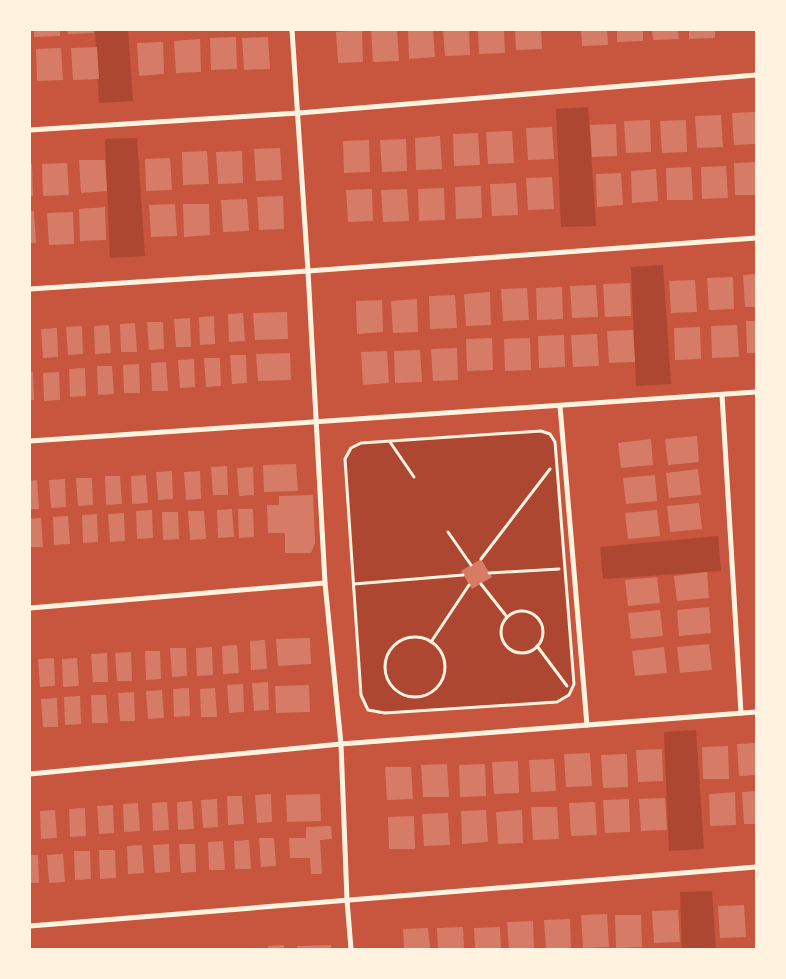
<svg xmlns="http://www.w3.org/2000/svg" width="786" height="979" viewBox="0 0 786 979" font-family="'Exo 2',sans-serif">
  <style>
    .green { fill: #ae4732 }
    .building { fill: #d67c66 }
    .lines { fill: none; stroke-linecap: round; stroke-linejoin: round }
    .path { stroke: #fff3e0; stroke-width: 3 }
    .minor { stroke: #fff3e0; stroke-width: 5 }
  </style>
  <rect width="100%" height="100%" fill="#c8553d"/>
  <g class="green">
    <path d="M95,30H128L133,101L99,103Z"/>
    <path d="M588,107L596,226L561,227L556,109Z"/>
    <path d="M137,138L145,256L110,258L105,139Z"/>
    <path d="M663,265L671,384L636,386L631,267Z"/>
    <path d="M541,431L550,434L555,442L574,684L569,695L557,702L385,713L368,710L361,695L345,459L351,448L361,443Z"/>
    <path d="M718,536L721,571L603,579L600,547Z"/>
    <path d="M696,730L704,849L669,851L664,732Z"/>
    <path d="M712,891L716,949H682L680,892Z"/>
  </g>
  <g class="building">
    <path d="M34,30H60V36L34,37Z"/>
    <path d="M67,30H93L94,33L68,34Z"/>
    <path d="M362,30L363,62L338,63L336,32Z"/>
    <path d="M371,30H397L399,61L373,62Z"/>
    <path d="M408,30H433L435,57L409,59Z"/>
    <path d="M443,30H469L470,55L445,56Z"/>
    <path d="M478,30H504L505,53L479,54Z"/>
    <path d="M515,30H541L542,49L516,50Z"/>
    <path d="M581,30H607L608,45L582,46Z"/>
    <path d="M617,30H643V41L617,42Z"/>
    <path d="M652,30H678L679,39L653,40Z"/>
    <path d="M689,30H715V38L689,39Z"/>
    <path d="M236,37L237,69L211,70L210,38Z"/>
    <path d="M268,37L270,69L244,70L242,38Z"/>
    <path d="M200,39L201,72L176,73L174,41Z"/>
    <path d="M163,42L164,74L139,76L137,43Z"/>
    <path d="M97,47L99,79L73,80L71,48Z"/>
    <path d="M61,48L63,80L37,81L36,49Z"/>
    <path d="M756,112V144L734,145L732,113Z"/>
    <path d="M721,115L723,147L697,148L695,116Z"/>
    <path d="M650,120L651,152L626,153L624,121Z"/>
    <path d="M686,120L687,152L662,153L660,121Z"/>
    <path d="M616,124L617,156L592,157L590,125Z"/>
    <path d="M552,127L554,159L528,160L526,128Z"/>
    <path d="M512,131L514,163L488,164L486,132Z"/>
    <path d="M478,133L480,165L454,166L453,134Z"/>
    <path d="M440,136L442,169L416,170L415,138Z"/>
    <path d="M406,139L407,171L382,172L380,140Z"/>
    <path d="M369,140L370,172L344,173L343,141Z"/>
    <path d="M280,148L282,180L256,181L254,149Z"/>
    <path d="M207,151L209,184L183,185L182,152Z"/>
    <path d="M242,151L243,183L218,184L216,152Z"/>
    <path d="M170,158L172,190L146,191L145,159Z"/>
    <path d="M79,160H105L107,191L81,193Z"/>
    <path d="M756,162V195H735L734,163Z"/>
    <path d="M67,163L69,195L43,196L42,164Z"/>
    <path d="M30,164H32L33,196H30Z"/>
    <path d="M726,166L728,198L702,199L701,167Z"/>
    <path d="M691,167L693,200H667L666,168Z"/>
    <path d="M656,169L658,201L632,203L631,171Z"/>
    <path d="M621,173L623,205L597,207L596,174Z"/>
    <path d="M552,177L554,209L528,210L526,178Z"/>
    <path d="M516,183L518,215L492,216L490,184Z"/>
    <path d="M481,186L482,218L456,219L455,187Z"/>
    <path d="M444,188L445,220L419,221L418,189Z"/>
    <path d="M372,189L373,221L348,222L346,190Z"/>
    <path d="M407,189L409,221L383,222L381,190Z"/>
    <path d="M283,196L284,229L259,230L257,197Z"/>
    <path d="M247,199L249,231L223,232L221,200Z"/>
    <path d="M175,204L177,236L151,237L149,205Z"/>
    <path d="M183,204H209L210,235L184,237Z"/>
    <path d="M105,207L106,240L80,241L79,209Z"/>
    <path d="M30,211H34L36,243H30Z"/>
    <path d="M73,212L74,244L49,245L47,213Z"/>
    <path d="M756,274V307H745L743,275Z"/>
    <path d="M733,277L734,309L709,310L707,278Z"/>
    <path d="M695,280L697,312L671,313L669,281Z"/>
    <path d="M630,283L631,316L605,317L603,284Z"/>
    <path d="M596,285L598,317L572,318L570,286Z"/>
    <path d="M562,287L563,319L537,320L536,288Z"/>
    <path d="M527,288L529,320L503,321L501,289Z"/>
    <path d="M490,292L491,325L466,326L464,294Z"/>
    <path d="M455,295L457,328L430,329L429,296Z"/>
    <path d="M417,299L418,332L393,333L391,301Z"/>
    <path d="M382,300L383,332L357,334L356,301Z"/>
    <path d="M287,312L288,339L255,340L253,313Z"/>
    <path d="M243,313L245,341L229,342L228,314Z"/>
    <path d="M214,316L215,344L200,345L199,317Z"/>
    <path d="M190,318L191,347H176L174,319Z"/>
    <path d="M746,321H756V353H747Z"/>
    <path d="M147,322H163L164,349L149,350Z"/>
    <path d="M135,323L137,352H121L120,324Z"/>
    <path d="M109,325L111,353L95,354L94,326Z"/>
    <path d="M737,325L739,357L712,358L711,326Z"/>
    <path d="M82,326L83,354L68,355L66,327Z"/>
    <path d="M700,327L701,359L675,360L674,328Z"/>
    <path d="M57,328L58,357L43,358L41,329Z"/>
    <path d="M633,330L635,362L609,363L607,331Z"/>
    <path d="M597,334L599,366L573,367L571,335Z"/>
    <path d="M564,335L565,367L539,368L538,336Z"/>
    <path d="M492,338L493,370L467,371L466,339Z"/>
    <path d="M530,338L531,370L505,371L504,339Z"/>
    <path d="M457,348L458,380L433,381L431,349Z"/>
    <path d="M420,350L422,382L395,383L394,351Z"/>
    <path d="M387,351L389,383L363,385L361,352Z"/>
    <path d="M290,353L291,380L258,381L256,354Z"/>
    <path d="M230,355H246L247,383L232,384Z"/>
    <path d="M204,358H220L221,386L206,387Z"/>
    <path d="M194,359L195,387L180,388L178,360Z"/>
    <path d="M166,362L168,391H152L151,363Z"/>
    <path d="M139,364L140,393H124L123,365Z"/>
    <path d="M97,366H112L114,394L98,395Z"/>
    <path d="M85,368L86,396L70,397L69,369Z"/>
    <path d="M30,372H33L34,400H30Z"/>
    <path d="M59,372L60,400L44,401L43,373Z"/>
    <path d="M697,436L699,462L668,465L665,439Z"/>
    <path d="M651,439L653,465L621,468L618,443Z"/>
    <path d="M296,464L298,491L264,492L263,465Z"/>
    <path d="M227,466L228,495H213L211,467Z"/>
    <path d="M253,467L254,495L239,496L237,468Z"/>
    <path d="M698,469L701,495L669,498L666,473Z"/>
    <path d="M172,471L173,499L158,500L156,472Z"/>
    <path d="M200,471L201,499L186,500L184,472Z"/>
    <path d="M146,475L148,503L132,504L131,476Z"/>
    <path d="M655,475L657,501L626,504L623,478Z"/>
    <path d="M105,476H120L122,504L106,505Z"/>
    <path d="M76,478H92L93,505L78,506Z"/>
    <path d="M65,479L66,507L51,508L49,480Z"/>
    <path d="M37,480L39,509H30V481Z"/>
    <path d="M313,495L315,543L311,553H285V533H268L267,505H279V496Z"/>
    <path d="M699,503L702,529L670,532L667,506Z"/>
    <path d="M232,509L234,537L218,538L217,510Z"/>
    <path d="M238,509H253L254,537L239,538Z"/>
    <path d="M152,510L153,538L137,539L136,511Z"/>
    <path d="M657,510L660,536L628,539L625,513Z"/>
    <path d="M188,511H204L206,539L190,540Z"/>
    <path d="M162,512H178L179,539L163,540Z"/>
    <path d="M124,513L125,541L110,542L108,514Z"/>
    <path d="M97,514L98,542L83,543L82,515Z"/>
    <path d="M68,516L70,544L54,545L53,517Z"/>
    <path d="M41,518L43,547H30V519Z"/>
    <path d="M481,559L492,577L472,589L461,571Z"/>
    <path d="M707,572L709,598L677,601L674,576Z"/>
    <path d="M657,577L660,603L628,606L625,580Z"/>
    <path d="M709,607L711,633L679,636L677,610Z"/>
    <path d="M660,610L663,636L631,639L628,613Z"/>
    <path d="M310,638L311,664L278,666L276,639Z"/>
    <path d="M265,640L267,669L251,670L250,641Z"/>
    <path d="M709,644L712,670L680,673L677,647Z"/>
    <path d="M237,645L239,673L223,674L222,646Z"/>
    <path d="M212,647L213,675L197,676L196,648Z"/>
    <path d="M664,647L667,673L635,676L632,651Z"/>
    <path d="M170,648H186L187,676L172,677Z"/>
    <path d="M145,651H160L161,679L146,680Z"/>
    <path d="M131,652L132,681H117L115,653Z"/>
    <path d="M107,653L108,682H93L91,654Z"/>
    <path d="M54,658L55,686L40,687L38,659Z"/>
    <path d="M77,658L79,686L63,687L62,659Z"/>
    <path d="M268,682L269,710L254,711L252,683Z"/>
    <path d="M243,684L244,712L229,713L227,685Z"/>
    <path d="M309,685L310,712L276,713L275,686Z"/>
    <path d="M189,688L190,716L174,717L173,689Z"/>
    <path d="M215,688L217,717H201L200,689Z"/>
    <path d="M162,690L164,718L148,719L146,691Z"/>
    <path d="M134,692L135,721H120L118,693Z"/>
    <path d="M91,695H106L108,723H92Z"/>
    <path d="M80,696L81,724L65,725L64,697Z"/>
    <path d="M57,698L58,727H43L41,699Z"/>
    <path d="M756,743V775L739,776L737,744Z"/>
    <path d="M728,746L729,779H703L702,747Z"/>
    <path d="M662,749L663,781L638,782L636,750Z"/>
    <path d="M590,753L592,786L566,787L564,754Z"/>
    <path d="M627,754L628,787L603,788L601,755Z"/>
    <path d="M554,759L556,791L531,792L529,760Z"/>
    <path d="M518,761L519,793L494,794L492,762Z"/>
    <path d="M447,764L449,797H423L421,765Z"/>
    <path d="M485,764L486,796L460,797L459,765Z"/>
    <path d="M385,767H411L413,799L387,800Z"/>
    <path d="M756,791V824H744L742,792Z"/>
    <path d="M735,792L736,825L710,826L709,794Z"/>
    <path d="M271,794L272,822L257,823L255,795Z"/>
    <path d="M320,794L321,821L287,822L286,795Z"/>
    <path d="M227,796H242L244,824L228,825Z"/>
    <path d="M665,798L667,830L641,831L639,799Z"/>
    <path d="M217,799L218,827L203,828L201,800Z"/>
    <path d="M629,799L630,832L605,833L603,800Z"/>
    <path d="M192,801L194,829L178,830L177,802Z"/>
    <path d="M167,802L169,830L153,831L152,803Z"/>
    <path d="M595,802L597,835L571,836L569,803Z"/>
    <path d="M138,803L140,831L124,832L123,804Z"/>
    <path d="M113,805L114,833L99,834L97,806Z"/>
    <path d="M531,807H557L559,839L533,840Z"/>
    <path d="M85,808L86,836L70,837L69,809Z"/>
    <path d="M55,810L57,838L41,839L40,811Z"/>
    <path d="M486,810L488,842L462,844L461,811Z"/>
    <path d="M522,810L523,843L498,844L496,812Z"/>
    <path d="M448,813L450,845L424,846L422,814Z"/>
    <path d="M414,816L415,849H389L388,817Z"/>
    <path d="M331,826L332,839L320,840L322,874H311L310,858H290L289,838H306V827Z"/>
    <path d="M259,838H274L276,866L261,867Z"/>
    <path d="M249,840L251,869H235L234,841Z"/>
    <path d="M223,841L225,870H209L208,842Z"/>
    <path d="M169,844L170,872L155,873L153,845Z"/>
    <path d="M179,844H195L196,872L181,873Z"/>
    <path d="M142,845L144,873L128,874L127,846Z"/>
    <path d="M99,850H115L116,878L100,879Z"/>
    <path d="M74,851H90L91,879L75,880Z"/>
    <path d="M63,854L65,882L49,883L47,855Z"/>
    <path d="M30,855H38L39,883H30Z"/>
    <path d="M744,905L746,937L720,938L718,906Z"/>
    <path d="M678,910L680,942L654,943L652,911Z"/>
    <path d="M607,914L609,947L583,948L581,915Z"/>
    <path d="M615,915H641L642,947L616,948Z"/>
    <path d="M570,919L571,949H546L544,920Z"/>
    <path d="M533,921L534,949H509L507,922Z"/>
    <path d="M463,927L464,949H438L437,928Z"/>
    <path d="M500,927L501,949H475L474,928Z"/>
    <path d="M428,928L430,949H404L403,929Z"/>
    <path d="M284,945V949H269L268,946Z"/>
    <path d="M331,945V949H298L297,946Z"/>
  </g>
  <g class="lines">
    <g class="path">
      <path d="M541,431L550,434L555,442L574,684L569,695L557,702L385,713L368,710L361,695L345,459L351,448L361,443Z"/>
      <path d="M390,442L414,477"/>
      <path d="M448,532L471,565"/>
      <path d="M481,559L550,469"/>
      <path d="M489,573L559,569"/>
      <path d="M354,584L463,575"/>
      <path d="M481,584L507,617"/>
      <circle cx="522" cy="632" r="21"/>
      <circle cx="415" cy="667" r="30"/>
      <path d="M431,642L469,585"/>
      <path d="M537,646L567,686"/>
    </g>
    <g class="minor">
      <path d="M292,30L308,271L325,583L341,744L347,900L351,949"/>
      <path d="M30,130L299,113L756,75"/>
      <path d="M30,289L308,271L756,238"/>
      <path d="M722,395L741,713"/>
      <path d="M560,406L587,725"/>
      <path d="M30,441L756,392"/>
      <path d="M30,608L325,583"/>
      <path d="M30,774L341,744L756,712"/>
      <path d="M30,926L756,867"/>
    </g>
  </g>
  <rect width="786" height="979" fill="none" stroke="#fff3e0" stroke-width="62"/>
</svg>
